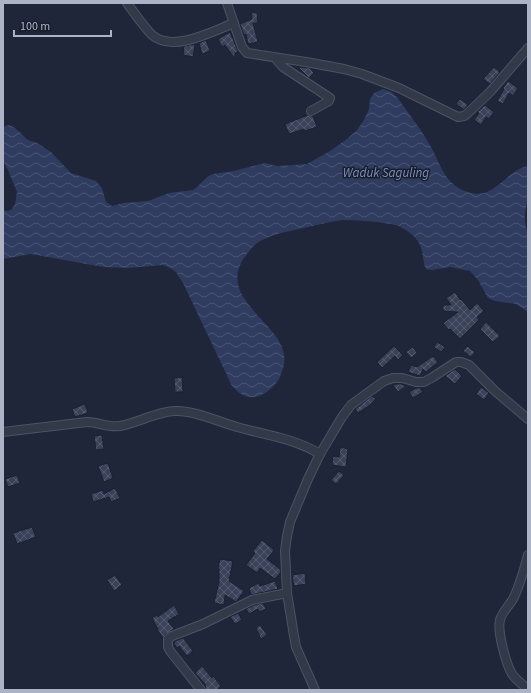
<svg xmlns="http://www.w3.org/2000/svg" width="531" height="693" viewBox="0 0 531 693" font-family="'Source Sans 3',sans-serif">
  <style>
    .water { fill: url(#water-waves) }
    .building { fill: url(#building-cross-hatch); stroke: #1a2030 }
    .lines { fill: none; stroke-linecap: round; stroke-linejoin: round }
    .minor-casing { stroke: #4d5364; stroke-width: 10 }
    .minor { stroke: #323949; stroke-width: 8 }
    .labels { text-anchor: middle; stroke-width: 3; stroke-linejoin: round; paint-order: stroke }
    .water-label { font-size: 13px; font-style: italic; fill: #7a8bb5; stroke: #181e2e }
  </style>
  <defs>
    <pattern id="water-waves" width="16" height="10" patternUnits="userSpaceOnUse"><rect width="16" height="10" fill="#2f3c60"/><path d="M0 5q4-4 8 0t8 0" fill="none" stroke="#4a5675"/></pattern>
    <pattern id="building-cross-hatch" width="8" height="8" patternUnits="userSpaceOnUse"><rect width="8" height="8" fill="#3a425a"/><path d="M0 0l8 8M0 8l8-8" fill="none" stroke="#545b70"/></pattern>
  </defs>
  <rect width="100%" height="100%" fill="#1f2639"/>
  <path class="water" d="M383,89L391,92L397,97C407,112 419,126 428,142C435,152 441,171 449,180C457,189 471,196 484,193C500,188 511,169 528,166C528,176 529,186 528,196C526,211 522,218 528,234V312L516,304L495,301L488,298L478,280L470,271L450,267L432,270L426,269C424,265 424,262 423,258C422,244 416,236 404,229C399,225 391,224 384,223C370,221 356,220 342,220C326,222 310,227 294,230C281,233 268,236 257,243C252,247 247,254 243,259C216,305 296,327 283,368C281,374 280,378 277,382C270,390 265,395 255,397C245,399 238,392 232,386L183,283L176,272L170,268L163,265L127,268L103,267L31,254L3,259V210L8,211L12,209L15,204L17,192L8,170L3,161V127L8,125L14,127L28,140L37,143L51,152L71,173L96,181L102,188L106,202L112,206L123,203L148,201L169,193L193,190L198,186L207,177L213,174L234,171L265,163L278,166L307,164L330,151L347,139L357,130L364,120L369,109L370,99L374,93Z"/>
  <g class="building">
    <path d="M257,12L258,23H253L258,42L248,44L246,34L244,35L240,24L252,19L251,13Z"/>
    <path d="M230,32L238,51L235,53V59L225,45L222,47L218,39Z"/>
    <path d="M206,40L210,51L202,54L199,43Z"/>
    <path d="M195,44L193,57L183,55L184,46Z"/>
    <path d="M301,67L310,68L314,73L309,78L299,68Z"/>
    <path d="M494,67L500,72L490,84L483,79Z"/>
    <path d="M508,81L518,88L513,96L509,93L503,104L497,101L504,89L503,88Z"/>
    <path d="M460,99L468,105L464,110L456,104Z"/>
    <path d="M485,105L494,112L489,119L486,117L481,125L474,120L479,113L477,112Z"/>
    <path d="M308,115L313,116L317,127L305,131L304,129L289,134L285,124Z"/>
    <path d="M455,292L460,300L461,299L470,310L477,303L484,311L477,317L479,320L460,339L450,329L449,330L443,323L458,312L443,311V305H451L446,298Z"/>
    <path d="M486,322L500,336L493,342L480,329Z"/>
    <path d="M437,342L445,347L441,352L434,347Z"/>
    <path d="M394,346L403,355L398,360L395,356L382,368L377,362Z"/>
    <path d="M467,346L475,352L471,357L463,351Z"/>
    <path d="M413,347L417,353L411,358L406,352Z"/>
    <path d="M433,356L438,362L426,372L423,369L420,376L408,372L411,365L417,367Z"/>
    <path d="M455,369L462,376L455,384L445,376Z"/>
    <path d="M182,377L183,392H175L174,378Z"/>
    <path d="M396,384H401L406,386L398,392L393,385Z"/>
    <path d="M481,387L489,393L484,400L476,394Z"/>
    <path d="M416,388H420L423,392L413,398L409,392Z"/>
    <path d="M372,396L376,399L370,405L358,413L355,409Z"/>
    <path d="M85,404L88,413L75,417L72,409Z"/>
    <path d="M102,435L104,449L96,450L94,436Z"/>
    <path d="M340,447L348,449L346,467L332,465L333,456L339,457Z"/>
    <path d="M108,463L113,478L104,482L98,466Z"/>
    <path d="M339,471L344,475L336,484L331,480Z"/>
    <path d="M17,475L20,483L8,487L5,479Z"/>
    <path d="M115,488L120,498L111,502L109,497L93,502L91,494L103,490L104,494Z"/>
    <path d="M32,527L36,537L17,544L13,533Z"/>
    <path d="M262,540L274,550L267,559L280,569L281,572L275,579L260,568L257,573L246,565L255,553L253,551Z"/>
    <path d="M220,559L233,561L229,581L244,591L236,602L225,595L224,605L214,603L219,582V569L218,568Z"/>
    <path d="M305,573L306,584L294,586L292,575Z"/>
    <path d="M115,575L122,585L114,591L107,580Z"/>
    <path d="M275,581L278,589L251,595L249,588L259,583L260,586Z"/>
    <path d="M263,603L266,609L259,612L258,609L249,614L246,609L254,605Z"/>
    <path d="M174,605L179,614L168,621L174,629L165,635L163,638L157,629H158L152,618L157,615L158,617Z"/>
    <path d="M238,613L242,620L235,624L230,617Z"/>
    <path d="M260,625L267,635L261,639L256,628Z"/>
    <path d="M183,638L193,651L187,656L179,646L177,648L174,644L175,641Z"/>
    <path d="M202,666L212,678L213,676L221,686L217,690H206L205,684L195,673Z"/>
  </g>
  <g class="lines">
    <defs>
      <g id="minor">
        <path d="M127,3C135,14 143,26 152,35C173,53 213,31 234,23"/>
        <path d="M227,3L242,47L247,53L306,62L344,69L362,74L399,88L458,117L464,116L467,114L490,92L528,48"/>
        <path d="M274,57L283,67L330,98L329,101L311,111"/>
        <path d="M3,432L87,422C98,422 108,428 120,426C137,423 159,411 175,411C193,410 219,422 237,427C265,435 294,438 320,454L308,479L290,522L287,536L285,551L287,593L294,636L296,647L315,690"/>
        <path d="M320,454L342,417L351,405L384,381L393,378H402L416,382H424L433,377L456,362H461L469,365L495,391L528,419"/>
        <path d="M528,555C524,570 520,585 513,599C509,606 502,612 500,620C497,631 506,664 512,674C516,680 522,684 528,689"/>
        <path d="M201,690L170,651L168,647V639L172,636L203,624L252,600L287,593"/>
      </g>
    </defs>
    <use href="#minor" class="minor-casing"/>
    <use href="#minor" class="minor"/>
  </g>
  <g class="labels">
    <g class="water-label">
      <text x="386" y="177">Waduk Saguling</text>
    </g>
  </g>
  <rect width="531" height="693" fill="none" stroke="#adb3c6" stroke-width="8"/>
  <path d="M14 30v6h97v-6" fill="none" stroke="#adb3c6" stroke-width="2"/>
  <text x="20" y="30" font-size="12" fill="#adb3c6" stroke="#181e2e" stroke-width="3" paint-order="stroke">100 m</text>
</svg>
